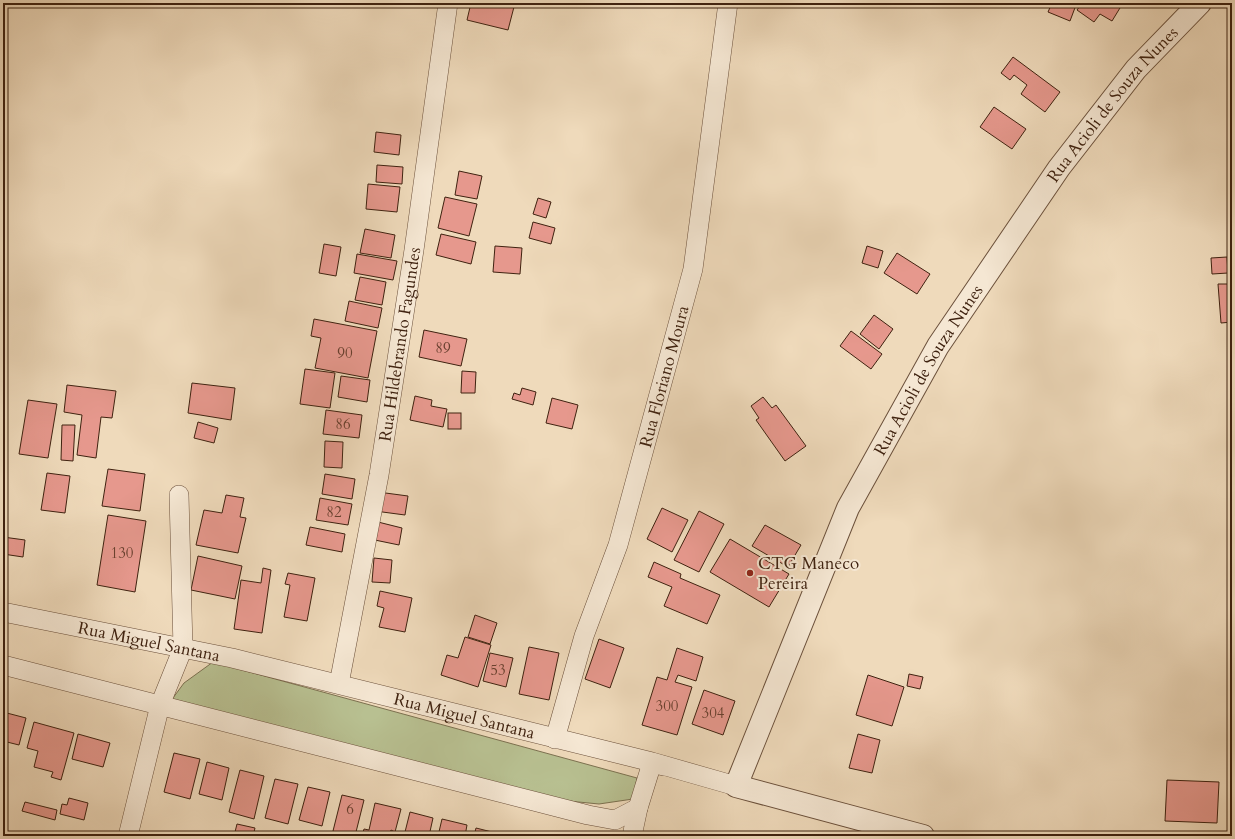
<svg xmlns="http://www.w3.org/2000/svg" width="1235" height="839" viewBox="0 0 1235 839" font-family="Cardo,serif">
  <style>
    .green { fill: #b8c091; stroke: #7c7150 }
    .building { fill: #e6988d; stroke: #3f2210 }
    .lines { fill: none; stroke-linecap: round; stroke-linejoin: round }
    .minor-casing { stroke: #6b503b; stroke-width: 20 }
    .tertiary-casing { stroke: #6b503b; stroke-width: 24 }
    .minor { stroke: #f5e7d3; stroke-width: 19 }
    .tertiary { stroke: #f5e7d3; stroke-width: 22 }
    .poi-dot { fill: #8f2418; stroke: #f5e7d3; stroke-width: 1.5 }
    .labels { text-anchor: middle; stroke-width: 4; stroke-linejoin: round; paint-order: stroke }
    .number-label { font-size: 15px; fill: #69402f }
    .street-label { font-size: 17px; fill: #3f2210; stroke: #f5e7d3 }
    .poi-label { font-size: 17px; fill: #3f2210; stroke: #f5e7d3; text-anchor: start }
  </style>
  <rect width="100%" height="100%" fill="#efdabb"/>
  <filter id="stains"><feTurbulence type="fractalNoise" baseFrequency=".005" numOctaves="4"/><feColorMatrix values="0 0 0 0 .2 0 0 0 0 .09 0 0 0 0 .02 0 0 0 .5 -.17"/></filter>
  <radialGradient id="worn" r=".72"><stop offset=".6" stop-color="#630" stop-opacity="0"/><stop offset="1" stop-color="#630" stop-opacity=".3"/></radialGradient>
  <path class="green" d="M213,662L637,778L633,799L599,804L558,800L170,702L184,683Z"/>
  <g class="building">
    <path d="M471,3H515L508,30L467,20Z"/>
    <path d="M1052,3H1070L1076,5L1070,21L1048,12Z"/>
    <path d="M1082,3H1123L1112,21L1100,14L1094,22L1077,10Z"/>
    <path d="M1013,57L1060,92L1045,112L1021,94L1027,85L1014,75L1010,80L1001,73Z"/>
    <path d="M994,107L1026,129L1012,149L980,127Z"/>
    <path d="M376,132L401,135L399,155L374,152Z"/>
    <path d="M377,165L403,167L402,184L376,182Z"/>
    <path d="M459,171L482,176L477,199L455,195Z"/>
    <path d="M368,184L400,187L397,212L366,209Z"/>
    <path d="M445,197L477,204L469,236L438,228Z"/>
    <path d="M538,198L551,202L546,218L533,214Z"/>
    <path d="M533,222L555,228L551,244L529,238Z"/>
    <path d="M365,229L395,235L391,258L360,253Z"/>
    <path d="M441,234L476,242L471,264L436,255Z"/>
    <path d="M324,244L341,247L336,276L319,273Z"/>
    <path d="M495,246L522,248L520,274L493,272Z"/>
    <path d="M867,246L883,251L878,268L862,263Z"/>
    <path d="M897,253L930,274L917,294L884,273Z"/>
    <path d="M357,254L397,261L393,280L354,273Z"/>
    <path d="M1227,257L1228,273L1212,274L1211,258Z"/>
    <path d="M360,277L386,282L382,305L355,300Z"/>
    <path d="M1218,284H1232V322L1221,323Z"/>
    <path d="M349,301L382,308L378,328L345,321Z"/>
    <path d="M874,315L893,329L879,349L860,334Z"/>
    <path d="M314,319L377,331L368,378L315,368L321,338L311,336Z"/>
    <path d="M424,330L467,339L461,366L419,357Z"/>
    <path d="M851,331L882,354L871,369L840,346Z"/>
    <path d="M305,369L335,373L330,408L300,404Z"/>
    <path d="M462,371L476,372L475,393H461Z"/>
    <path d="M341,376L370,380L367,402L338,397Z"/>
    <path d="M192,383L235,388L231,420L188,413Z"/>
    <path d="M67,385L116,391L112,418L101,417L96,458L77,455L82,415L64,412Z"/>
    <path d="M522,388L536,392L533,405L512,399L514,393L520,395Z"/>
    <path d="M415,396L432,400L431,406L447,409L443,427L410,420Z"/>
    <path d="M763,397L772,408L776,405L806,446L785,461L756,420L759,418L751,406Z"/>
    <path d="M552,398L578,405L572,429L546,423Z"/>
    <path d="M28,400L57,404L48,458L19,454Z"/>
    <path d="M326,410L362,415L359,438L323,434Z"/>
    <rect x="448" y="413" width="13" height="16"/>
    <path d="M198,422L218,428L214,443L194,438Z"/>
    <path d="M62,425H75L73,461L61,460Z"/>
    <path d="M325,441L343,442L342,468L324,467Z"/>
    <path d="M108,469L145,474L140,511L102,506Z"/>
    <path d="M47,473L70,476L65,513L41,510Z"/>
    <path d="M325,474L355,479L352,499L322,494Z"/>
    <path d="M378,492L408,496L405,515L375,511Z"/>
    <path d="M226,495L244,498L240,517L246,518L238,553L196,545L204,510L222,513Z"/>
    <path d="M320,498L352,504L348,525L316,520Z"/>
    <path d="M662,508L688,520L672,552L647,539Z"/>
    <path d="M699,511L724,524L699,572L674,560Z"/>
    <path d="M108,515L146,521L135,592L97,585Z"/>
    <path d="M374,521L402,528L399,545L370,539Z"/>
    <path d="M765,525L801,545L788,567L752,546Z"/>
    <path d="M310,527L345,534L342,552L306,545Z"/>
    <path d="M3,537L25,540L23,557L3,554Z"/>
    <path d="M730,539L789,574L769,607L710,572Z"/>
    <path d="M198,556L242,566L235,599L191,590Z"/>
    <path d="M374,558L392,560L390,583L372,582Z"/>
    <path d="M654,562L681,574L680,578L720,595L707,624L664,606L672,587L648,577Z"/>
    <path d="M263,568L271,570L262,633L234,629L241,580L261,583Z"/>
    <path d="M288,573L315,578L307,621L284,617L290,585L285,584Z"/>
    <path d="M380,591L412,598L405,632L379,627L384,608L377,606Z"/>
    <path d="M475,615L497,623L490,644L468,637Z"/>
    <path d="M465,637L491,645L478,687L441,675L447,655L458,658Z"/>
    <path d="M599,639L624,648L610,688L585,679Z"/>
    <path d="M529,647L559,653L549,700L519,694Z"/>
    <path d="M677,648L703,657L696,681L678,675L675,682L692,687L677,735L642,725L657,677L667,680Z"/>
    <path d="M490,653L513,658L506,687L483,681Z"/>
    <path d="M909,674L923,677L920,689L907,686Z"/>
    <path d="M868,675L904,687L892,726L856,715Z"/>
    <path d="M704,690L735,701L723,735L692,724Z"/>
    <path d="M3,712L26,718L19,745L3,741Z"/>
    <path d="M34,722L74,733L61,780L51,777L53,772L34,767L38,751L27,748Z"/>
    <path d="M78,734L110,743L103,767L72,759Z"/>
    <path d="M858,734L880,740L872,773L849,768Z"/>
    <path d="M174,753L200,759L190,799L164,792Z"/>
    <path d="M207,762L229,768L222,800L199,794Z"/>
    <path d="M240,770L264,776L254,819L229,812Z"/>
    <path d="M275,779L298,784L288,824L265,818Z"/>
    <path d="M1167,780L1219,782L1217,823L1165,821Z"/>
    <path d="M308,787L330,792L322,826L299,820Z"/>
    <path d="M342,795L364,800L355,836L332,835Z"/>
    <path d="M69,798L88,803L84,820L60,814L62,804L67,805Z"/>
    <path d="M25,802L57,810L55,820L22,811Z"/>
    <path d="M375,803L401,809L395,832L391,830L389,835L393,836H362L364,829L369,830Z"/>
    <path d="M410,812L433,818L429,836H404Z"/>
    <path d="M442,819L467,825L465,836H438Z"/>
    <path d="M237,824L255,828L253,836H234Z"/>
    <path d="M476,828L500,834L499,836H474Z"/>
  </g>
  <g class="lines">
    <defs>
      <g id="minor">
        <path id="s1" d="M3,612L232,658L652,762L736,786"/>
        <path d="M3,665L588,815L615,820L638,808"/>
        <path id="s2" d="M339,684L379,475L414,250L448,3"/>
        <path id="s3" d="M555,739L584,636L618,545L693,269L728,3"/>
        <path d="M128,836L160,705L183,648L179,495"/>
        <path d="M632,836L638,808L652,763L664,766"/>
      </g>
      <g id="tertiary">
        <path id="s4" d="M923,836L736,786L848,508L938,346L1059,168L1136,69L1200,3"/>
      </g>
    </defs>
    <use href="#minor" class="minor-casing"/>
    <use href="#tertiary" class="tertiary-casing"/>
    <use href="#minor" class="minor"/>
    <use href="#tertiary" class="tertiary"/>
  </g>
  <circle class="poi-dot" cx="750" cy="573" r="4"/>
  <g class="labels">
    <g class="number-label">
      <text x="443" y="353">89</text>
      <text x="345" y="358">90</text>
      <text x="343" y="429">86</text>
      <text x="334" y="517">82</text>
      <text x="122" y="558">130</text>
      <text x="498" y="675">53</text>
      <text x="667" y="711">300</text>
      <text x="713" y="718">304</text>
      <text x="350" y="814">6</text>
    </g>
    <g class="street-label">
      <text dy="6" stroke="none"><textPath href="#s4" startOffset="977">Rua Acioli de Souza Nunes</textPath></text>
      <text dy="6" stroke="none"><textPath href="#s2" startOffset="345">Rua Hildebrando Fagundes</textPath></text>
      <text dy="6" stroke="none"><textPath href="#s4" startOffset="653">Rua Acioli de Souza Nunes</textPath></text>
      <text dy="6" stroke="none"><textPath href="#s3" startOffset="379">Rua Floriano Moura</textPath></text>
      <text dy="6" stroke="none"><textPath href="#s1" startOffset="149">Rua Miguel Santana</textPath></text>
      <text dy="6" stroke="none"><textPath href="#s1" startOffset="473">Rua Miguel Santana</textPath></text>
    </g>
    <g class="poi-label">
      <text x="758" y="569">CTG Maneco<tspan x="758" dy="20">Pereira</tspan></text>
    </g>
  </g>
  <rect width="1235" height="839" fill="none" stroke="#efdabb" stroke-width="16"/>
  <rect x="4" y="4" width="1227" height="831" fill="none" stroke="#3f2210" stroke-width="2"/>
  <rect x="8" y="8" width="1219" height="823" fill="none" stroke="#3f2210"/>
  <rect width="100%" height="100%" filter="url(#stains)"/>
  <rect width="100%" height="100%" fill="url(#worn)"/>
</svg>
